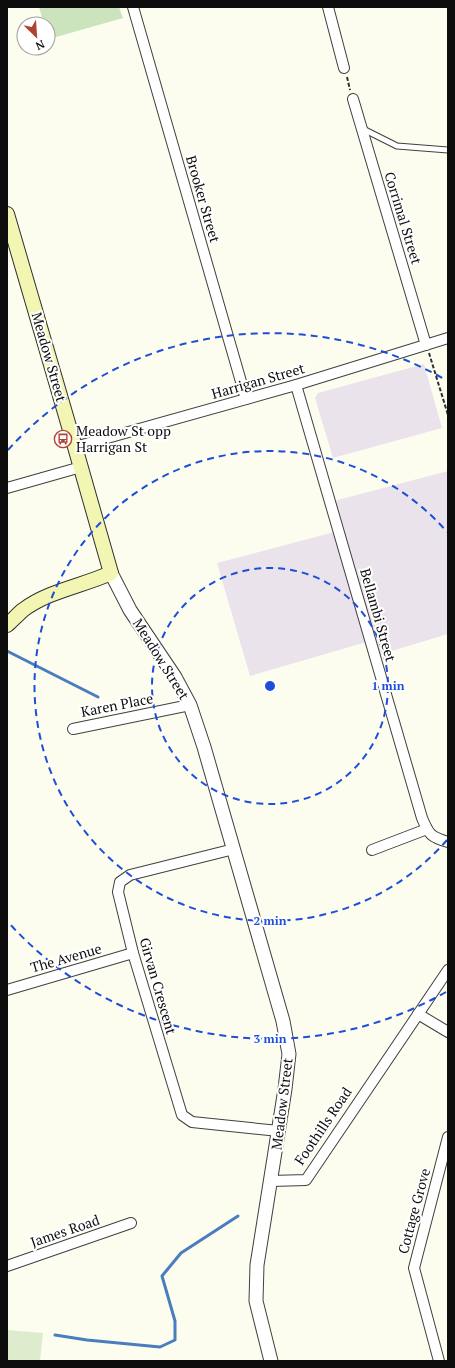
<svg xmlns="http://www.w3.org/2000/svg" width="455" height="1368" viewBox="0 0 455 1368" font-family="'PT Serif',serif">
  <style>
    .industrial { fill: #ebe3eb }
    .green { fill: #cbe4bd }
    .pitch { fill: #ddeccd }
    .lines { fill: none; stroke-linecap: round; stroke-linejoin: round }
    .stream { stroke: #497dbe; stroke-width: 3 }
    .service-casing { stroke: #404040; stroke-width: 7 }
    .minor-casing { stroke: #404040; stroke-width: 12 }
    .tertiary-casing { stroke: #404040; stroke-width: 15 }
    .secondary-casing { stroke: #2f2f2f; stroke-width: 16 }
    .path { stroke: #2f2f2f; stroke-width: 2; stroke-dasharray: 4 2; stroke-linecap: butt }
    .service { stroke: #fff; stroke-width: 5 }
    .minor { stroke: #fff; stroke-width: 10 }
    .tertiary { stroke: #fff; stroke-width: 13 }
    .secondary { stroke: #f3f6b2; stroke-width: 14 }
    .ring { fill: none; stroke: #1d4ed8; stroke-width: 2; stroke-dasharray: 7 5 }
    .labels { text-anchor: middle; stroke-width: 4; stroke-linejoin: round; paint-order: stroke }
    .street-label { font-size: 14px; fill: #0d0d0d; stroke: #fff }
    .poi-label { font-size: 14px; fill: #0d0d0d; stroke: #fff; text-anchor: start }
    .centre { fill: #1d4ed8; stroke: #fff; stroke-width: 2 }
    .ring-label { font-size: 12px; text-anchor: middle; font-weight: bold; fill: #1d4ed8; stroke: #fff; stroke-width: 4; stroke-linejoin: round; paint-order: stroke }
  </style>
  <rect width="100%" height="100%" fill="#fdfdef"/>
  <g class="industrial">
    <path d="M424,364L442,428L333,458L315,398L318,393Z"/>
    <path d="M448,471V634L375,656L370,641L250,676L217,563L338,531L330,502Z"/>
  </g>
  <path class="green" d="M39,7H119L123,18L49,39L48,24H44Z"/>
  <path class="pitch" d="M7,1330L43,1333L40,1361H7Z"/>
  <g class="lines">
    <g class="stream">
      <path d="M7,651L98,697"/>
      <path d="M55,1335L87,1340L160,1347L175,1340V1321L162,1276L181,1253L238,1216"/>
    </g>
    <defs>
      <path id="service" d="M363,129L397,146L448,150"/>
      <g id="minor">
        <path d="M133,7L246,399"/>
        <path d="M328,7L344,68"/>
        <path d="M353,99L426,345"/>
        <path d="M296,385L422,818C429,835 431,837 448,842"/>
        <path d="M75,447L296,385L448,338"/>
        <path d="M7,488L81,467"/>
        <path d="M73,729L190,705"/>
        <path d="M234,849L130,875L120,882L118,892L133,953L182,1115L192,1122L279,1131"/>
        <path d="M372,850L427,829"/>
        <path d="M7,990L133,953"/>
        <path d="M418,1014L448,1032"/>
        <path d="M271,1181L306,1180L448,970"/>
        <path d="M7,1266L131,1223"/>
        <path d="M439,1361L414,1268L448,1137"/>
      </g>
      <path id="tertiary" d="M111,573L130,610L175,677L190,705L204,747L283,1021L289,1054L285,1089L257,1265L256,1301L271,1361"/>
      <path id="secondary" d="M7,214L75,447L111,573C82,586 48,591 23,610C17,615 12,621 7,625"/>
    </defs>
    <use href="#service" class="service-casing"/>
    <use href="#minor" class="minor-casing"/>
    <use href="#tertiary" class="tertiary-casing"/>
    <use href="#secondary" class="secondary-casing"/>
    <g class="path">
      <path d="M347,77L350,90"/>
      <path d="M429,353L448,415"/>
    </g>
    <use href="#service" class="service"/>
    <use href="#minor" class="minor"/>
    <use href="#tertiary" class="tertiary"/>
    <use href="#secondary" class="secondary"/>
  </g>
  <g class="ring">
    <circle cx="270" cy="686" r="118"/>
    <path d="M447 840A235 235 0 1 1 447 532"/>
    <path d="M446 992A353 353 0 0 1 8 922M8 450A353 353 0 0 1 446 380"/>
  </g>
  <defs>
    <symbol id="bus-ring" viewBox="-11 -11 22 22"><circle r="9.5" fill="#fff" stroke="#ae4235" stroke-width="1.5"/><path d="M-5-6H5V4H4V6H2V4H-2V6H-4V4H-5ZM-3.5-4V0h7V-4ZM-3.5 1.2v1.5H-2V1.2ZM2 1.2v1.5H3.5V1.2Z" fill="#ae4235"/></symbol>
  </defs>
  <g fill-rule="evenodd">
    <use href="#bus-ring" x="53" y="429" width="20" height="20"/>
  </g>
  <g class="labels">
    <g class="street-label">
      <text transform="translate(203 199) rotate(74)" y="5">Brooker Street</text>
      <text transform="translate(403 218) rotate(73)" y="5">Corrimal Street</text>
      <text transform="translate(49 357) rotate(74)" y="5">Meadow Street</text>
      <text transform="translate(258 381) rotate(-16)" y="5">Harrigan Street</text>
      <text transform="translate(378 615) rotate(74)" y="5">Bellambi Street</text>
      <text transform="translate(161 659) rotate(58)" y="5">Meadow Street</text>
      <text transform="translate(117 705) rotate(-11)" y="5">Karen Place</text>
      <text transform="translate(66 958) rotate(-16)" y="5">The Avenue</text>
      <text transform="translate(158 986) rotate(74)" y="5">Girvan Crescent</text>
      <text transform="translate(282 1104) rotate(-83)" y="5">Meadow Street</text>
      <text transform="translate(323 1126) rotate(-56)" y="5">Foothills Road</text>
      <text transform="translate(414 1211) rotate(-75)" y="5">Cottage Grove</text>
      <text transform="translate(65 1231) rotate(-19)" y="5">James Road</text>
    </g>
    <g class="poi-label">
      <text x="76" y="436">Meadow St opp<tspan x="76" dy="16">Harrigan St</tspan></text>
    </g>
  </g>
  <circle cx="270" cy="686" r="6" class="centre"/>
  <g class="ring-label">
    <text x="388" y="690">1 min</text>
    <text x="270" y="925">2 min</text>
    <text x="270" y="1043">3 min</text>
  </g>
  <rect width="455" height="1368" fill="none" stroke="#0d0d0d" stroke-width="16"/>
  <g transform="translate(36 36) rotate(155)"><circle r="19" fill="#ffffff" stroke="#9e9e9e"/>
  <path d="M0-3L7 15L0 10L-7 15Z" fill="#ae4235"/>
  <text y="-6" font-size="11" font-weight="bold" text-anchor="middle" fill="#0d0d0d">N</text>
  </g>
</svg>
